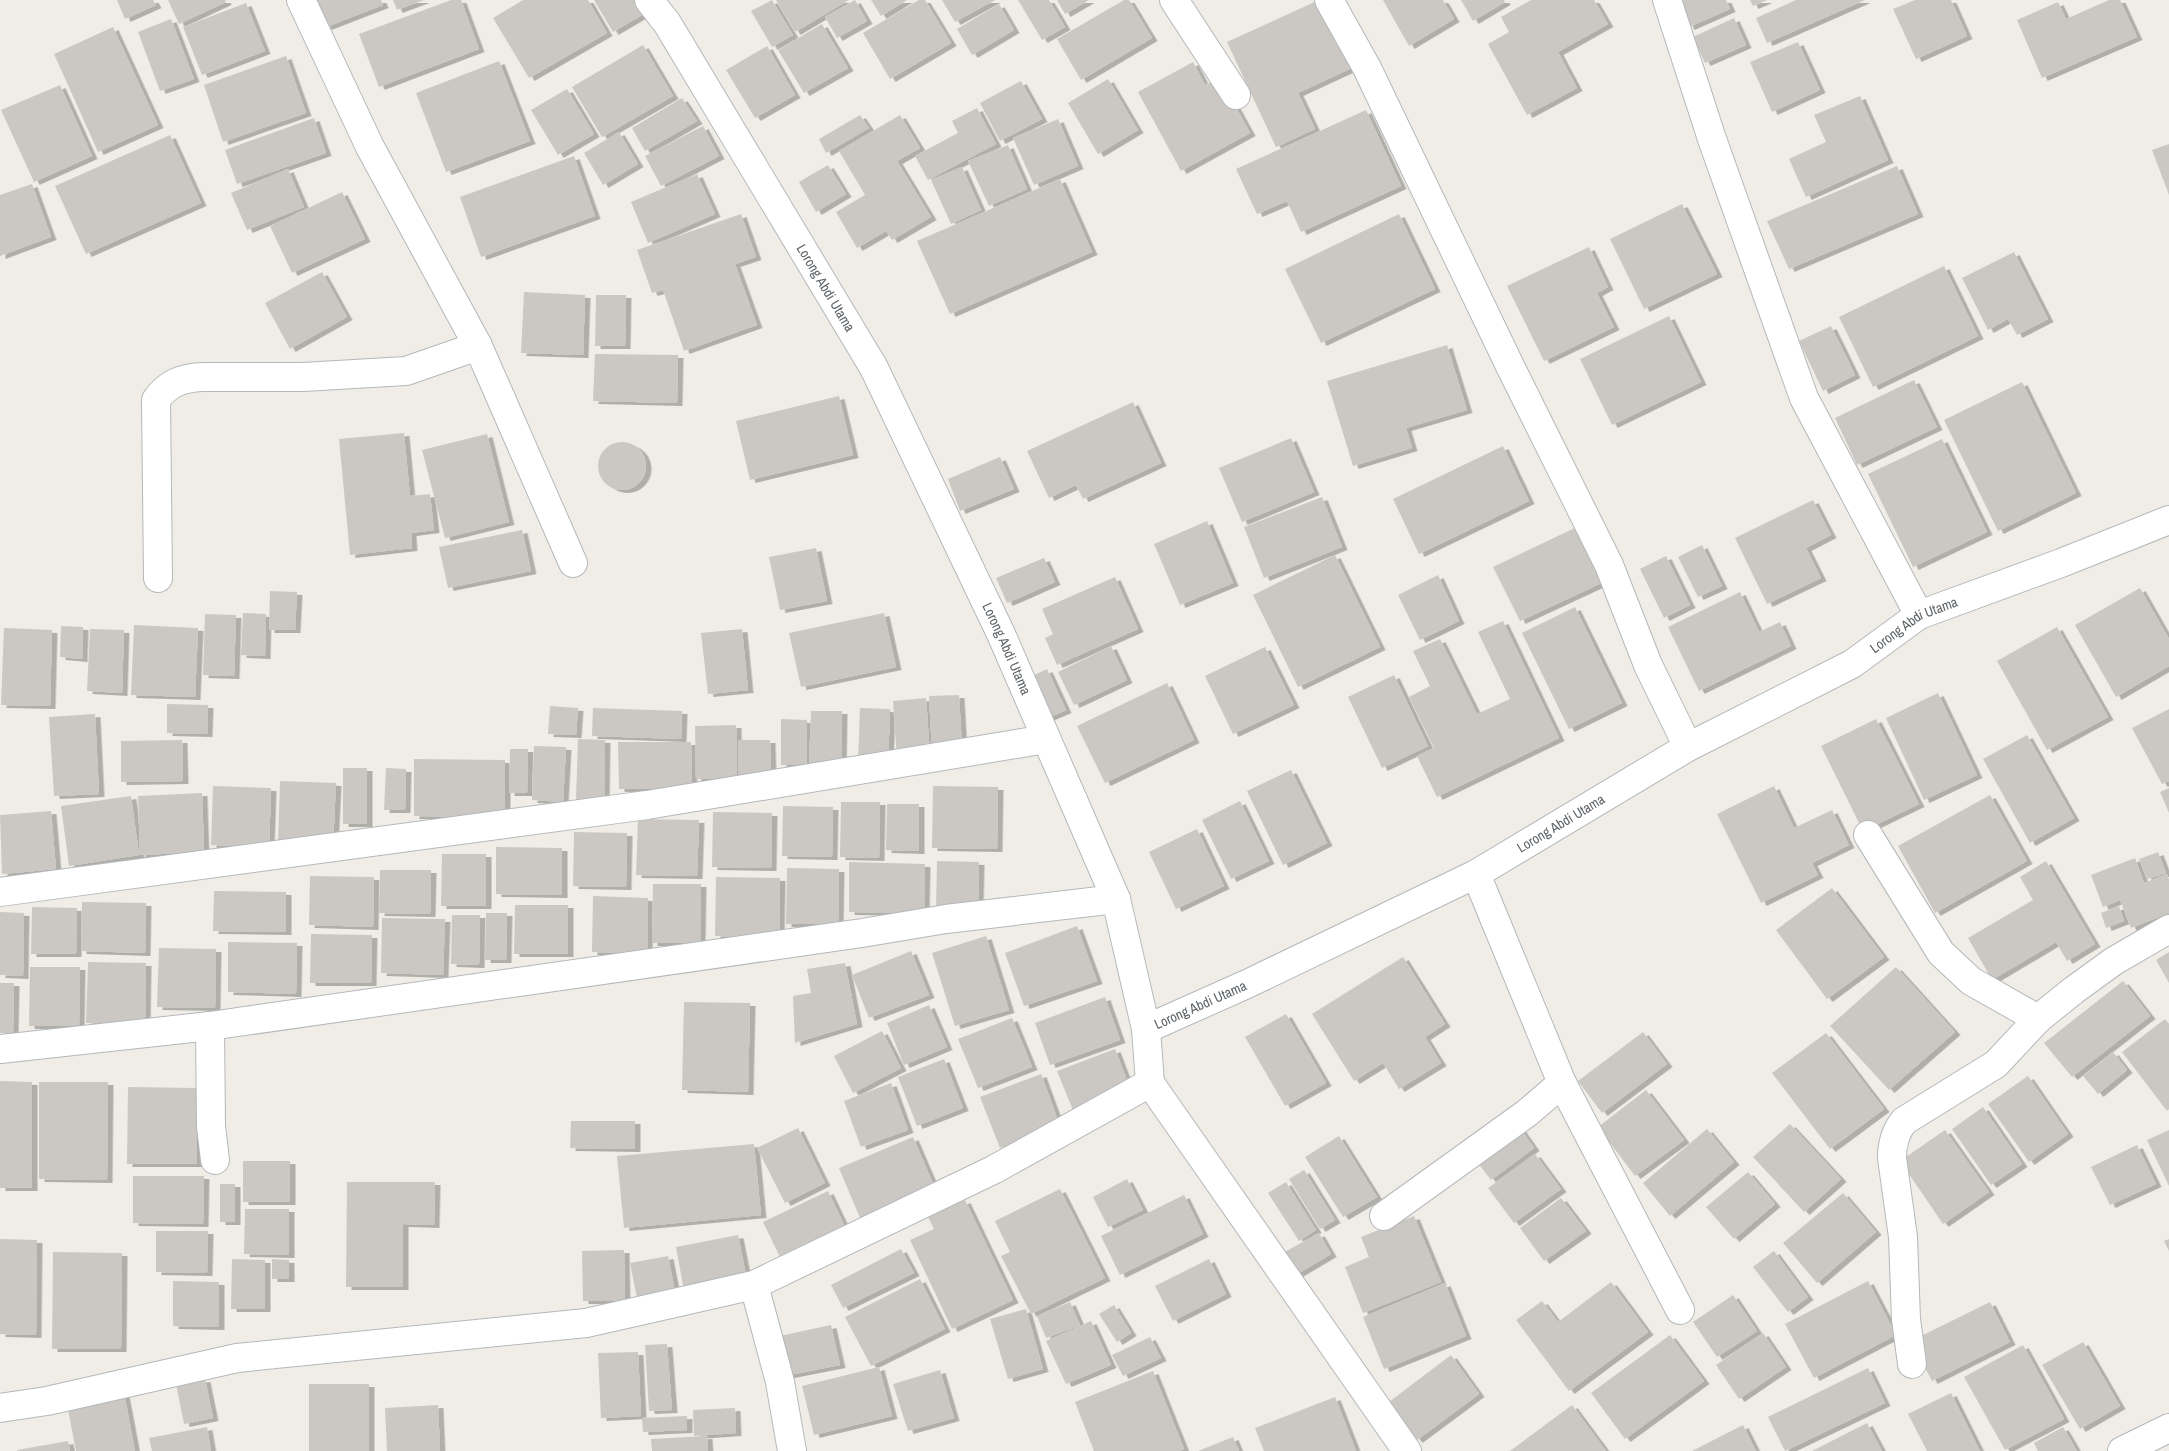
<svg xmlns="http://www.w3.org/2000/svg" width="2169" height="1451" viewBox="0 0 2169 1451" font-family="'Archivo Narrow',sans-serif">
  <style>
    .building { fill: #cbc8c3; filter: url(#shadow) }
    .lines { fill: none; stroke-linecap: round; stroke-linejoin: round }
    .minor-casing { stroke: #b4b8bb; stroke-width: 30 }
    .minor { stroke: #fff; stroke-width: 28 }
    .labels { text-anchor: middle; stroke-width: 5; stroke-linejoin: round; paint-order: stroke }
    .street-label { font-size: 14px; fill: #5e6367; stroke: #fff }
  </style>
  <defs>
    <filter id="shadow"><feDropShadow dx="5.5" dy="3" stdDeviation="0" flood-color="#0004"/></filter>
  </defs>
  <rect width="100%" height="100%" fill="#f0ede7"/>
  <g class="building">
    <path d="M117,0H153L156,5L125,19Z"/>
    <path d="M168,0H225L226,2L179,24Z"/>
    <path d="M315,0H381L383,5L326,27Z"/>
    <path d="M393,0H424L397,10Z"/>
    <path d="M451,0H461L479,49L379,87L359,34Z"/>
    <path d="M523,0H588L607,33L529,78L493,18Z"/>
    <path d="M594,0H640L647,12L613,32Z"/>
    <path d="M772,0L793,35L772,47L751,11Z"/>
    <path d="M776,0H849L795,32Z"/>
    <path d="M855,0L867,21L837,38L825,17Z"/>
    <path d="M871,0H907L881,16Z"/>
    <path d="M919,0H925L951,43L890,79L863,33Z"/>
    <path d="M942,0H995L955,22Z"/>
    <path d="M1018,0H1049L1065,27L1042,40Z"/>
    <path d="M1057,0H1089L1065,14Z"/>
    <path d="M1124,0H1129L1152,38L1081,80L1057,39Z"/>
    <path d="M1319,0L1354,67L1298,93L1315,129L1276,147L1227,42Z"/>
    <path d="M1383,0H1443L1454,19L1409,46Z"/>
    <path d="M1461,0H1504L1505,2L1473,21Z"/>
    <path d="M1531,0H1594L1608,24L1558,52L1577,88L1527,115L1488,44L1509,32L1501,17Z"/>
    <path d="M1677,0H1726L1730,9L1689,27Z"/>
    <path d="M1750,0H1767L1753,6Z"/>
    <path d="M1796,0H1865L1767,43L1756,18Z"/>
    <path d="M1915,0H1951L1967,36L1916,59L1893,9Z"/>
    <path d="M2109,0H2120L2137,37L2042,78L2017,20L2058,2L2066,19Z"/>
    <path d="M246,3L265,51L202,75L183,27Z"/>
    <path d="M999,4L1014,30L972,55L957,29Z"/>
    <path d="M1734,18L1746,45L1705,63L1693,37Z"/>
    <path d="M171,19L194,79L160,91L138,32Z"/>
    <path d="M822,24L848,68L804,93L778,50Z"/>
    <path d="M113,27L158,125L98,152L54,54Z"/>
    <path d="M1798,42L1820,90L1772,112L1750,62Z"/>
    <path d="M643,45L673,96L602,137L572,87Z"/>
    <path d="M767,46L795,95L755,118L726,70Z"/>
    <path d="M286,56L306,113L223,142L204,85Z"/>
    <path d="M499,61L530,141L446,172L416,93Z"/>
    <path d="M1193,62L1205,85L1220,78L1250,133L1181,171L1138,92Z"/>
    <path d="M1108,79L1138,130L1098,154L1068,103Z"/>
    <path d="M1021,81L1042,119L1000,141L980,103Z"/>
    <path d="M60,85L92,156L34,182L1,110Z"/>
    <path d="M567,89L594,134L558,155L531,110Z"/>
    <path d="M1860,96L1888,160L1806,197L1789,159L1826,142L1814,115Z"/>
    <path d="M682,98L697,121L645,151L632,128Z"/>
    <path d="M977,108L996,144L928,180L915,156L958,133L952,121Z"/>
    <path d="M1366,110L1401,186L1301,232L1287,201L1257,214L1236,169Z"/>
    <path d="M860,115L869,128L826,153L819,139Z"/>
    <path d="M900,115L920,148L897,161L931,217L892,240L886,231L857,248L836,212L865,195L839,151Z"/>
    <path d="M314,118L326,153L237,184L225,150Z"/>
    <path d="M1058,119L1078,166L1034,185L1013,138Z"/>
    <path d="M703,126L719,156L661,186L645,156Z"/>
    <path d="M619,132L638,164L603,185L584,153Z"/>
    <path d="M170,135L201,203L86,254L55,186Z"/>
    <path d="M2169,144V195L2152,150Z"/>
    <path d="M1008,145L1027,189L989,206L968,161Z"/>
    <path d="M574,156L595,216L481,257L460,197Z"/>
    <path d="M828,165L846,194L816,212L799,182Z"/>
    <path d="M1897,166L1918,214L1789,269L1767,221Z"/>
    <path d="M962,167L981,210L951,224L931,180Z"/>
    <path d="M288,169L304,207L247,230L231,193Z"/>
    <path d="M697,174L715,214L648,243L631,202Z"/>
    <path d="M1060,179L1092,252L950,314L917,241Z"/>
    <path d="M32,184L51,237L0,256V195Z"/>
    <path d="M342,192L365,239L292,273L270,226Z"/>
    <path d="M1682,204L1717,274L1644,309L1610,239Z"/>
    <path d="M741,214L756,257L735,264L757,325L684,351L663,290L652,293L637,250Z"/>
    <path d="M1399,214L1435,289L1321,343L1285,269Z"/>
    <path d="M1589,247L1608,287L1597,293L1614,327L1544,361L1507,286Z"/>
    <path d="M2014,252L2048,319L2017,335L2008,319L1988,330L1962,278Z"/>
    <path d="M1944,266L1978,336L1873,387L1839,317Z"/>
    <path d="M322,272L347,317L290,349L265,303Z"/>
    <path d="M524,292L585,295L583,355L521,353Z"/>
    <path d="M596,295H626L625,346H595Z"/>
    <path d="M1669,316L1701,382L1612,425L1580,359Z"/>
    <path d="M1831,326L1855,375L1823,391L1799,341Z"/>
    <path d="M1447,345L1467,410L1406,428L1412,448L1353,466L1327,381Z"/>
    <path d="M595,354L678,355L677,403L593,401Z"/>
    <path d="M1914,380L1937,427L1857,465L1835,418Z"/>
    <path d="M2022,382L2076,493L1998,531L1944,420Z"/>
    <path d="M839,396L853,455L750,480L736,421Z"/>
    <path d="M1133,402L1161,463L1083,499L1076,485L1049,498L1027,451Z"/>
    <path d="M404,433L410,496L430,494L434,530L411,533L412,548L350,555L339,439Z"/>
    <path d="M487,434L509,522L445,538L422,450Z"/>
    <path d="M1291,438L1314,492L1242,522L1219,468Z"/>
    <path d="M1942,439L1987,532L1913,567L1868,474Z"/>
    <circle cx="622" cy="466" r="24"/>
    <path d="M1503,446L1529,501L1419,554L1393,499Z"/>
    <path d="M1000,457L1014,489L960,511L948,479Z"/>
    <path d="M1322,497L1342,547L1264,578L1244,527Z"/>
    <path d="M1813,500L1831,535L1806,548L1821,578L1767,604L1735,538Z"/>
    <path d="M1207,521L1233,583L1180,605L1154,544Z"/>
    <path d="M1581,525L1608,580L1520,621L1493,567Z"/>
    <path d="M522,530L531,571L448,588L439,547Z"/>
    <path d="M1702,545L1722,586L1698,597L1678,557Z"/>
    <path d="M816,548L827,601L780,610L769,557Z"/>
    <path d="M1335,555L1380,647L1298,687L1253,595Z"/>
    <path d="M1666,556L1690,605L1664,618L1640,569Z"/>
    <path d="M1044,558L1055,582L1007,603L996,578Z"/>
    <path d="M1438,575L1459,621L1420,640L1398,595Z"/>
    <path d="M1115,577L1138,629L1057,665L1045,638L1053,634L1042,609Z"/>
    <path d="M2140,588L2169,639V666L2116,697L2075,625Z"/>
    <path d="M270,591L297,592L295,630H269Z"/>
    <path d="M1740,592L1759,632L1780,622L1791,646L1699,691L1668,627Z"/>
    <path d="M1575,607L1622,703L1569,729L1522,633Z"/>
    <path d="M243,613L266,614L265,656L241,655Z"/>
    <path d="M884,613L896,667L801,687L789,633Z"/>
    <path d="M205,614L236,615L234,676L203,675Z"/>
    <path d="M1503,621L1559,738L1437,797L1417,756L1434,748L1409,697L1430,686L1413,651L1440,639L1477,714L1510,699L1478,632Z"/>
    <path d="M134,625L198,628L195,697L131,695Z"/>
    <path d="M61,626L83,627L82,659L60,657Z"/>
    <path d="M2057,627L2108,717L2047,750L1997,661Z"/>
    <path d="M4,628L52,630L50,706L1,705Z"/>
    <path d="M90,629L124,630L122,693L87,691Z"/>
    <path d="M742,629L748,690L708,694L701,633Z"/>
    <path d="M1111,646L1127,680L1074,705L1058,672Z"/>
    <path d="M1265,647L1294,705L1233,734L1205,676Z"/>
    <path d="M1047,669L1066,710L1043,720L1024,680Z"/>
    <path d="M1394,675L1428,746L1382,768L1348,697Z"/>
    <path d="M1167,683L1194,740L1105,783L1077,726Z"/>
    <path d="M1938,693L1977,775L1924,800L1886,718Z"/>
    <path d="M959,695L962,748L932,750L929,696Z"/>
    <path d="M926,698L930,756L897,759L893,701Z"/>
    <path d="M167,704L208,705L207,734L167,733Z"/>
    <path d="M550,706L578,708L576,735L548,734Z"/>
    <path d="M593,708L682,711L681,739L592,736Z"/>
    <path d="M860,708L890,709L888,763L858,762Z"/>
    <path d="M2169,709V781L2162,784L2132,728Z"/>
    <path d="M811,711H842L841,768H809Z"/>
    <path d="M95,714L99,794L54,796L49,717Z"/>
    <path d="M781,719L807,720V765H781Z"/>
    <path d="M1876,719L1919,804L1863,831L1821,746Z"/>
    <path d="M736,725L737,779H696L695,726Z"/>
    <path d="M2027,735L2074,818L2030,843L1983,759Z"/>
    <path d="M578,739L605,740L604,801L576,800Z"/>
    <path d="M182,740L183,781L121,782V741Z"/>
    <path d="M738,740H770L771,776H739Z"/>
    <path d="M618,742H691L692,788L619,789Z"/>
    <path d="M534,746L566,747L563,802L532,800Z"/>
    <path d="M510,749H528L527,793H509Z"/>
    <path d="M414,759L505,760V817L414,816Z"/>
    <rect x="343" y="768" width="24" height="56"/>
    <path d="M386,768L406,769L405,810H384Z"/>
    <path d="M1291,770L1327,843L1283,865L1247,791Z"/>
    <path d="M280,781L336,783L333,844L278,841Z"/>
    <path d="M213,786L271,788L269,848L211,845Z"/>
    <path d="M933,786L998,787L997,849L932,848Z"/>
    <path d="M1774,786L1794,828L1832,810L1849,845L1812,863L1818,875L1761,903L1717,814Z"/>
    <path d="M2169,788V813L2160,792Z"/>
    <path d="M202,793L204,852L140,855L138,796Z"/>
    <path d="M1990,795L2027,861L1935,913L1898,846Z"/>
    <path d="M131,796L139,855L69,866L61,806Z"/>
    <path d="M1240,801L1269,861L1231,879L1202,820Z"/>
    <path d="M841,802H880L879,858L840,857Z"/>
    <path d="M887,804H919V851L886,850Z"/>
    <path d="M783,806L833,807L832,857L782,856Z"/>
    <path d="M51,811L56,869L2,874L0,815Z"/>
    <path d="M713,812L772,813L771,868L712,867Z"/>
    <path d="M638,819L699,820L697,876L636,875Z"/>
    <path d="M1197,829L1224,886L1176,909L1149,852Z"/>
    <path d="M574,832L627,833L626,887L573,886Z"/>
    <path d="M496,847L562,848V895L496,894Z"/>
    <path d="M2158,852L2166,873L2147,879L2139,859Z"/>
    <path d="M442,854H486V906H441Z"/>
    <path d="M2135,858L2144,883L2167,874L2169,880V913L2131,928L2120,900L2103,907L2091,875Z"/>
    <path d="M937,861L979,862L978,910H936Z"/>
    <path d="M2046,861L2095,944L2067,961L2056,942L1992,980L1968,938L2033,900L2020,877Z"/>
    <path d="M849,862L925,864L924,913L849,912Z"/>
    <path d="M787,868L839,869L838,924H786Z"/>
    <path d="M380,870H431L430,914L379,913Z"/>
    <path d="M310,876L374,877L373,927L309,925Z"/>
    <path d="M716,877L780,878L779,937L715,936Z"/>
    <path d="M653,884H701L700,943H652Z"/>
    <path d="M1832,888L1884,957L1827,999L1776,930Z"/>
    <path d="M214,891L286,892V932L213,931Z"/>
    <path d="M593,896L648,898L647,953L592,952Z"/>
    <path d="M82,902L146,903L145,953L81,951Z"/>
    <path d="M515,905H568V954H514Z"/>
    <path d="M2119,906L2124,921L2106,928L2101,913Z"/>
    <path d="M32,907L77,908L76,954H31Z"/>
    <path d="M0,912L24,913L23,976L0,975Z"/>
    <path d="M486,913H507L506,960H485Z"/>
    <path d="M452,915H480L479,965L451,964Z"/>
    <path d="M382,918L445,919L443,975L381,973Z"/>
    <path d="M1077,926L1097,981L1024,1006L1005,953Z"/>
    <path d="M311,934L372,935L371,983H310Z"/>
    <path d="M986,936L1009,1010L955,1026L932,953Z"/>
    <path d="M228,942L297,943L296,994L228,992Z"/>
    <path d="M159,948L216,949L215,1008L157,1007Z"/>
    <path d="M911,951L929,995L869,1018L852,975Z"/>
    <path d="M2169,952V983L2156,960Z"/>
    <path d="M1403,957L1445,1024L1425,1037L1441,1063L1399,1089L1383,1063L1354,1081L1312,1014Z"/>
    <path d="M88,962L146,963L145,1024L86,1023Z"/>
    <path d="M845,963L857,1024L795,1043L793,996L811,993L807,969Z"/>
    <path d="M30,967H80L79,1026H29Z"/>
    <path d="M1896,967L1955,1032L1889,1090L1830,1026Z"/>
    <path d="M2123,981L2150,1016L2072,1077L2044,1043Z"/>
    <path d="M0,983H14L13,1033H0Z"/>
    <path d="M1105,997L1120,1040L1050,1065L1035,1023Z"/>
    <path d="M684,1002L750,1003L748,1092L682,1090Z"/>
    <path d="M929,1005L947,1047L904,1065L887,1023Z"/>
    <path d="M1286,1014L1326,1083L1285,1106L1245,1037Z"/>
    <path d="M1012,1018L1032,1067L978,1088L958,1039Z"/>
    <path d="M2165,1019L2169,1024V1109L2167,1111L2122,1052Z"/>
    <path d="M882,1031L901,1068L853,1093L834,1056Z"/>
    <path d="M1643,1032L1667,1064L1602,1113L1578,1081Z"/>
    <path d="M1826,1033L1884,1109L1830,1149L1772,1073Z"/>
    <path d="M1115,1049L1131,1091L1074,1113L1057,1071Z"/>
    <path d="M2113,1052L2127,1070L2098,1094L2083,1076Z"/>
    <path d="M944,1059L963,1108L917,1126L898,1077Z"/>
    <path d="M1041,1074L1060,1126L1000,1148L980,1097Z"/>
    <path d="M2028,1076L2068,1134L2029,1162L1988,1104Z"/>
    <path d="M0,1081L32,1082V1188H0Z"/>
    <path d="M39,1082H108L107,1180L39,1179Z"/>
    <path d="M891,1083L908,1130L861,1147L844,1101Z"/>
    <path d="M128,1087L197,1088V1164H127Z"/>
    <path d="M1646,1090L1684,1140L1635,1176L1598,1127Z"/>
    <path d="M1983,1107L2022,1164L1991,1185L1952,1129Z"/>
    <path d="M571,1121H635V1149L570,1148Z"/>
    <path d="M1790,1124L1841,1179L1804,1212L1753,1157Z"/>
    <path d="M1518,1125L1534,1148L1491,1180L1474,1158Z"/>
    <path d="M798,1128L825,1183L785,1203L757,1148Z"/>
    <path d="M1707,1129L1734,1162L1670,1216L1643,1183Z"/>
    <path d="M1945,1130L1989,1192L1943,1224L1900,1161Z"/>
    <path d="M2169,1130V1186L2147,1140Z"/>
    <path d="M1339,1136L1377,1197L1343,1217L1305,1157Z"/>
    <path d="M913,1137L934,1186L860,1218L839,1168Z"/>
    <path d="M754,1144L761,1215L624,1228L617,1156Z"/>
    <path d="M2137,1145L2156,1184L2110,1205L2091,1167Z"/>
    <path d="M1535,1154L1561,1189L1514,1223L1488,1188Z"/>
    <rect x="243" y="1161" width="47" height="41"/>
    <path d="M1304,1170L1335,1220L1320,1229L1289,1179Z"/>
    <path d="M1748,1172L1775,1204L1734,1239L1706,1207Z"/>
    <path d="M133,1176H204L203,1224L133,1223Z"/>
    <path d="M1127,1179L1143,1210L1108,1227L1093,1197Z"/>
    <path d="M347,1182H435L434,1225L403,1224V1287H346Z"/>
    <path d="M1286,1182L1316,1230L1299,1241L1268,1193Z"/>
    <rect x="220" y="1184" width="15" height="38"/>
    <path d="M1060,1189L1105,1278L1031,1314L1001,1256L1010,1252L995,1221Z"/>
    <path d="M828,1191L845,1227L780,1257L763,1222Z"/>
    <path d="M1843,1193L1876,1232L1817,1283L1783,1243Z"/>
    <path d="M1184,1195L1203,1234L1120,1275L1101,1236Z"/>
    <path d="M1561,1198L1586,1231L1544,1261L1520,1228Z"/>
    <path d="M965,1200L1013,1300L952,1329L910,1240L934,1229L928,1217Z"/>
    <path d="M245,1209H289V1255L244,1254Z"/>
    <path d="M1414,1216L1441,1282L1363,1313L1345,1267L1369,1257L1361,1237Z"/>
    <path d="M156,1231H208L207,1273L156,1272Z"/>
    <path d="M1319,1233L1331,1254L1294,1276L1281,1254Z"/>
    <path d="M738,1235L747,1280L684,1291L676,1247Z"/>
    <path d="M0,1239L37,1240L36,1335L0,1334Z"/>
    <path d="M2169,1239V1251L2164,1241Z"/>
    <path d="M901,1249L914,1273L843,1308L831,1285Z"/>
    <path d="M624,1250L625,1301H583L582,1251Z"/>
    <path d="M1774,1251L1808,1297L1788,1312L1753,1267Z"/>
    <path d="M53,1252L122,1253L121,1349H52Z"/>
    <path d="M668,1256L675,1291L637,1298L630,1263Z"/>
    <path d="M232,1259L265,1260V1309H231Z"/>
    <path d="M272,1259L289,1260V1279H272Z"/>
    <path d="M1209,1259L1226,1294L1173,1321L1155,1286Z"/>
    <path d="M920,1279L945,1329L871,1366L845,1317Z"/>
    <path d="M173,1281L219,1282V1327L173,1326Z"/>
    <path d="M1868,1281L1896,1335L1814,1378L1785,1324Z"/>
    <path d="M1611,1282L1648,1332L1569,1391L1516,1320L1542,1301L1558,1322Z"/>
    <path d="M1445,1283L1466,1336L1384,1369L1363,1317Z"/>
    <path d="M1733,1295L1757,1331L1717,1357L1693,1322Z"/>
    <path d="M1070,1302L1080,1325L1046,1338L1037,1316Z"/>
    <path d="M1990,1302L2010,1342L1932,1381L1911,1341Z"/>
    <path d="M1114,1305L1131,1333L1117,1342L1099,1314Z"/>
    <path d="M1026,1309L1043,1369L1008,1379L990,1319Z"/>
    <path d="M1091,1321L1111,1365L1066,1384L1046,1341Z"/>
    <path d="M831,1325L840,1365L784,1376L775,1337Z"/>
    <path d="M1763,1333L1786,1367L1739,1399L1716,1365Z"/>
    <path d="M1670,1335L1704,1381L1625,1439L1591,1393Z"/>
    <path d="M1150,1337L1161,1358L1123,1376L1112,1355Z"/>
    <path d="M2083,1342L2120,1406L2080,1429L2042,1365Z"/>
    <path d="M667,1344L672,1410L649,1411L645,1345Z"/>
    <path d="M2023,1345L2064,1419L2005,1450L1964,1377Z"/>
    <path d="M638,1352L641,1416L601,1418L598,1353Z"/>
    <path d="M1451,1355L1479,1394L1417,1440L1389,1402Z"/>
    <path d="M879,1367L892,1416L814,1435L802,1386Z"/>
    <path d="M1868,1368L1885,1403L1785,1451L1768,1417Z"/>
    <path d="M940,1370L954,1418L908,1431L893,1384Z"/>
    <path d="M1153,1371L1184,1449L1179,1451H1094L1075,1402Z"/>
    <path d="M205,1379L213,1418L184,1424L176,1384Z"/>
    <rect x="309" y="1384" width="60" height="67"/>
    <path d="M124,1393L135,1451H76L67,1404Z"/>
    <path d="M1951,1393L1980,1451H1927L1908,1414Z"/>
    <path d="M1335,1397L1356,1451H1264L1255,1428Z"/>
    <path d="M438,1405L440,1451H387L385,1408Z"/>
    <path d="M1572,1405L1606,1451H1510Z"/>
    <path d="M735,1408L736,1433L694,1436L693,1410Z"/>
    <path d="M687,1416V1430L643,1432L642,1418Z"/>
    <path d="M1867,1423L1882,1451H1812Z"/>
    <path d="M1743,1425L1756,1451H1692Z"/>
    <path d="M207,1427L211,1451H152L149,1438Z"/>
    <path d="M2063,1427L2077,1451H2038L2034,1443Z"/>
    <path d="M707,1436L708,1451H652L651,1439Z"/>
    <path d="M1233,1437L1239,1451H1198Z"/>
    <path d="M68,1441L70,1451H17V1450Z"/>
  </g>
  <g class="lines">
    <defs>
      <g id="minor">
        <path d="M301,0L370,147L478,346L573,563"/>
        <path id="s1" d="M649,0L667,23L874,368L1001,634L1116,899L1146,1029L1247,984L1476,874L1688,747L1852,664L1919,615L2061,563L2169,520"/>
        <path d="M1174,0L1236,95"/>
        <path d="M1329,0L1367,68L1510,366L1609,565L1648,665L1688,747"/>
        <path d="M1667,0L1712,139L1804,398L1919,615"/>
        <path d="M158,578L156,400C168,383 182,378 202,377H303L406,371L478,346"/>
        <path d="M1868,835L1941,953L1971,981L2038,1019"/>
        <path d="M0,892L647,805L1046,739"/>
        <path d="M210,1026L211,1126L215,1160"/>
        <path d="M0,1049L210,1026L862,933L946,919L1116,899"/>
        <path d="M1150,1083L1407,1451"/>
        <path d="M1562,1083L1680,1310"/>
        <path d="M1384,1216L1527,1113L1562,1083L1476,874"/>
        <path d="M754,1285L780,1382L792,1451"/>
        <path d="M1912,1364L1906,1319L1903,1237L1892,1158C1892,1144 1895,1132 1904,1121L1996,1064L2038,1019L2074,990L2114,961L2169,929"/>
        <path d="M0,1408L47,1401L237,1358L586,1323L754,1285L993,1170L1150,1083L1146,1029"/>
        <path d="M2122,1451L2169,1428"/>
      </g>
    </defs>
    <use href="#minor" class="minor-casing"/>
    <use href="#minor" class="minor"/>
  </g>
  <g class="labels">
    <g class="street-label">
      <text dy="5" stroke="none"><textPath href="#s1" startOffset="338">Lorong Abdi Utama</textPath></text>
      <text dy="5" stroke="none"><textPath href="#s1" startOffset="2018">Lorong Abdi Utama</textPath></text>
      <text dy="5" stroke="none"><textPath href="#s1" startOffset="742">Lorong Abdi Utama</textPath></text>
      <text dy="5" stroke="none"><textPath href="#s1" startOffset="1612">Lorong Abdi Utama</textPath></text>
      <text dy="5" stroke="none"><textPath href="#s1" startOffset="1208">Lorong Abdi Utama</textPath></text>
    </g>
  </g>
</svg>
